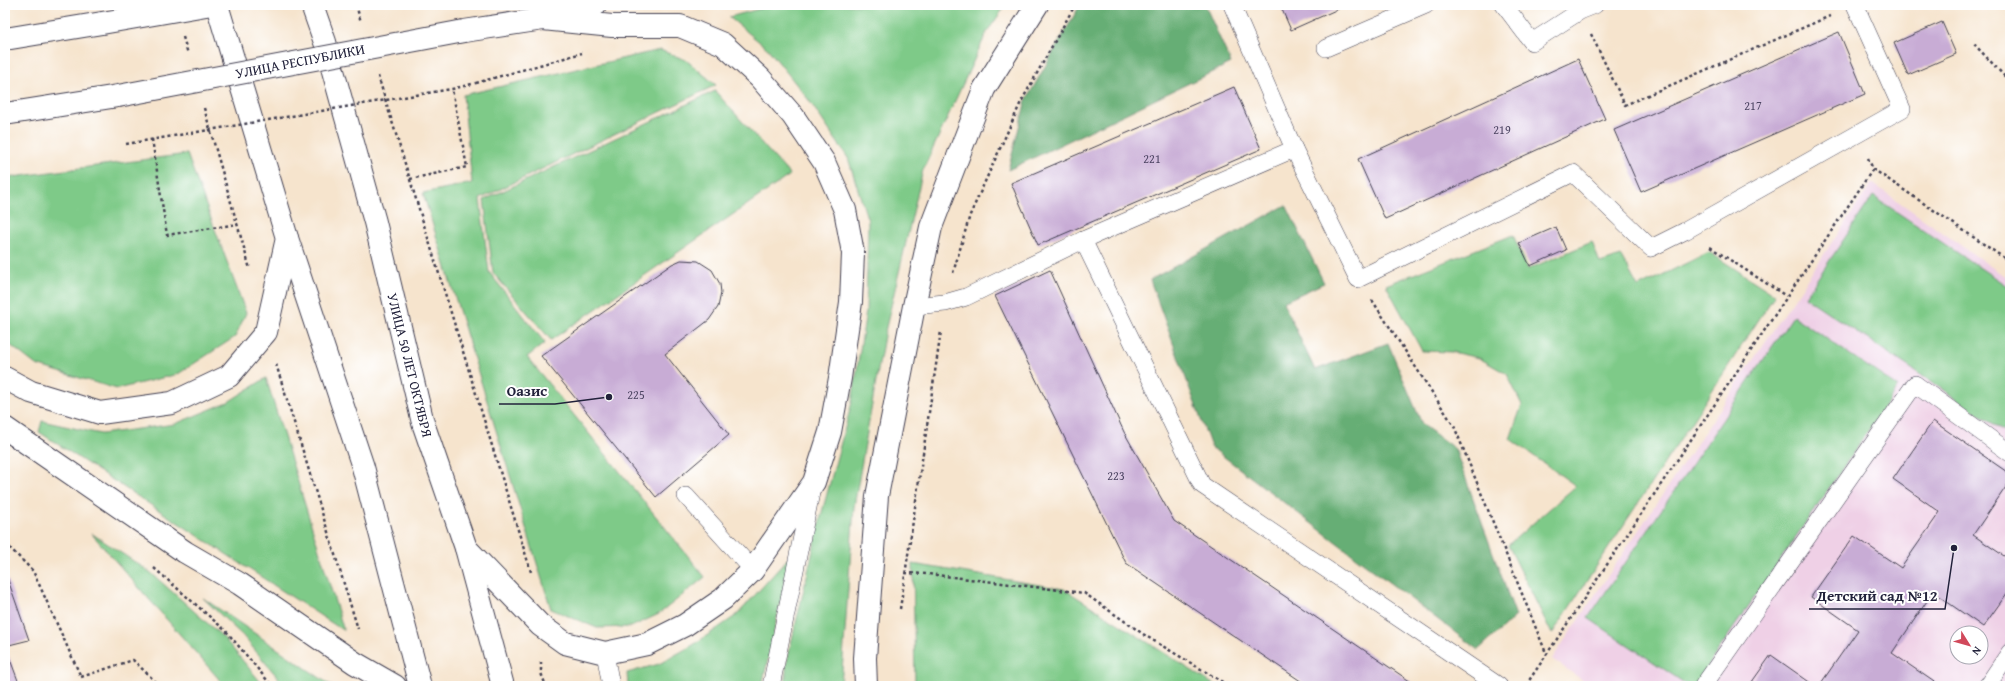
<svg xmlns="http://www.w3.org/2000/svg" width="2015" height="691" viewBox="0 0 2015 691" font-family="'Gentium Book Plus',serif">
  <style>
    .built { fill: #efd0e6; fill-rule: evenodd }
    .green { fill: #7eca88; stroke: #507662 }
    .forest { fill: #66ae74; stroke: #446858 }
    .building { fill: #c8acd5 }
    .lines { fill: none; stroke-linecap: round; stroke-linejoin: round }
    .lane-casing { stroke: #423f51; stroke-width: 18 }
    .secondary-casing { stroke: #423f51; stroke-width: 24 }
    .primary-casing { stroke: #423f51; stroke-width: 24 }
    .path { stroke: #423f51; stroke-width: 2.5; stroke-dasharray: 3 3; stroke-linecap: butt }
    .lane { stroke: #fff; stroke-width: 17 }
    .secondary { stroke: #fff; stroke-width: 22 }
    .primary { stroke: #fff; stroke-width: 22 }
    .primary-bridge-casing { stroke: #423f51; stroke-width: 24; stroke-linecap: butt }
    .path-bridge { stroke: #423f51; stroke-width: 2.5; stroke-dasharray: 3 3; stroke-linecap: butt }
    .primary-bridge { stroke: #fff; stroke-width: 22 }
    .labels { text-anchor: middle; stroke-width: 4; stroke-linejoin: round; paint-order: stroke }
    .number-label { font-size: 12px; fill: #4c4462 }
    .street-label { font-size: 14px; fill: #22223b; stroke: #fff }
    .leader { fill: none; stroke: #22223b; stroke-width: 1.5 }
    .callout-dot { fill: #22223b; stroke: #fff; stroke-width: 1.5 }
    .callout-label { font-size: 15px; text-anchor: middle; font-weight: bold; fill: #22223b; stroke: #fff; stroke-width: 4; stroke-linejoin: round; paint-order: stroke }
  </style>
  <rect width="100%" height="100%" fill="#fff"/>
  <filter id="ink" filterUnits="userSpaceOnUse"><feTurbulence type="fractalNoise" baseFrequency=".025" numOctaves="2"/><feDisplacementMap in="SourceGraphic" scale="8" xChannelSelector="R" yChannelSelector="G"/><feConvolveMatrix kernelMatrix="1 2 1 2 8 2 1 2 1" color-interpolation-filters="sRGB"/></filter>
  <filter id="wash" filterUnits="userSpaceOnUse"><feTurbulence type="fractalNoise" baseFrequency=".012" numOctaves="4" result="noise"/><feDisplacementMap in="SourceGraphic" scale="16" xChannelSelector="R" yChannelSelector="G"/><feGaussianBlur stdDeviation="0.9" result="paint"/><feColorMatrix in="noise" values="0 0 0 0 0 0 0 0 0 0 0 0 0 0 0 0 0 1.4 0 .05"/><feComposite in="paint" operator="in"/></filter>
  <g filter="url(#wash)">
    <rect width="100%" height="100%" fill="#f6e4cd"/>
    <path class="built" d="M1872,183L2010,280V686H1591L1552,659ZM1957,633H1981V657H1957Z"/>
    <g class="green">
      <path d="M774,5H1006L987,32L923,170L884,336L854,507L841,686H786V665L822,512L852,402L866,311L868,221L848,158L808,99L768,49L729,17Z"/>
      <path d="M660,50L686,60L716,85L480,199L489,272L545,343L527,357L705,577L659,614L631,627L597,628L551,609L423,193L472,183L463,95Z"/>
      <path d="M715,91L790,175L551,340L493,273L484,200Z"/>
      <path d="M187,154L246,313L235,337L178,374L117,389L36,365L5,341V178Z"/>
      <path d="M1873,196L2010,288V435L1805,297Z"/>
      <path d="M1513,235L1528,269L1592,242L1600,263L1621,256L1638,287L1709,252L1775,295L1552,634L1508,545L1576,486L1510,439L1522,405L1507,374L1479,358L1452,352L1422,351L1386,285Z"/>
      <path d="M1793,316L1898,387L1694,686H1689L1588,618Z"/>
      <path d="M266,378L344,631L39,432L42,421L101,434L175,424L228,402Z"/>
      <path d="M91,533L150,572L223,637L264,686H225Z"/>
      <path d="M791,555L762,686H628L627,673L659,664L693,645L737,615Z"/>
      <path d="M913,564L1064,589L1216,686H915Z"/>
      <path d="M203,598L332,686H285L243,636Z"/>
    </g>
    <g class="forest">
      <path d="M1080,5H1205L1231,63L1008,170L1026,100Z"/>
      <path d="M1286,205L1324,283L1283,302L1315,370L1388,343L1422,424L1455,449L1516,616L1478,650L1211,447L1150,280Z"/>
    </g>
    <g id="blocks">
      <g class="building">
        <path d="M1280,5H1347L1291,30Z"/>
        <path d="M1942,22L1956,54L1908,75L1894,43Z"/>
        <path d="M1839,32L1865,94L1641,192L1614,130Z"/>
        <path d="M1578,59L1605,119L1385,219L1358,159Z"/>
        <path d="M1234,87L1261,149L1038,245L1011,183Z"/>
        <path d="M1556,227L1566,250L1530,266L1519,243Z"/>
        <path d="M681,260L698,261L712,270L720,284L721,293L718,307L709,320L665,354L729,435L656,497L541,356L672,264Z"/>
        <path d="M1050,270L1124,432L1174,521L1417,686H1308L1126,563L995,296Z"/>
        <path d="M1933,421L2010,474V481L1973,535L2010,560V589L1983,627L1933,592L1892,653L1940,686H1819L1858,630L1811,597L1854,536L1901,568L1940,512L1893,479Z"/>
        <path d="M7,577L29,640L5,646L20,686H5V578Z"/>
        <path d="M1771,655L1815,686H1749Z"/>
      </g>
    </g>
  </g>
  <g filter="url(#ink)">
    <use href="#blocks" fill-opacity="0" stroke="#423f51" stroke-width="1"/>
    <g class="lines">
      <defs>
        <g id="lane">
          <path d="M1232,5L1294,149"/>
          <path d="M1504,5L1532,42L1580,11L1595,5"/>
          <path d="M1326,48L1426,5"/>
          <path d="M1083,240L1202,485L1499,686"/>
          <path d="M914,306L945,303L966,297L1083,240L1294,149L1358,279L1573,173L1651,248L1685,231L1902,109L1855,5"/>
          <path d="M686,496L753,570"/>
          <path d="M605,653L611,686"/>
          <path d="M771,686L812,488"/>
          <path d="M1703,686L1915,384L2010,453"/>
          <path d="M1987,686L2010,652"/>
        </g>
        <g id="secondary">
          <path d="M217,5L287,238L363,467L420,686"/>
          <path d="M312,5L325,42L375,222L423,423L466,548L503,686"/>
          <path d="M5,378L31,392L100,413L172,403L229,376L266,332L287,238"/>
          <path d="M5,428L185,552L240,584L355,663L395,686"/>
          <path d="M466,548L540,625L565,643L605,653L647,644L685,625L723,599L753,570L814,482L830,432L840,378L851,302L853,253L845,210L824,162L793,116L760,78L723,44L680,26H612L543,19"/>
          <path d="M866,686L865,658L877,496L914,306L931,227L984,89L1037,5"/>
        </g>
        <g id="primary">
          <path d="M464,31L543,19L595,5"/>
          <path d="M5,39L102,23"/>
          <path d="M5,114L118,96"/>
        </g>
      </defs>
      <use href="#lane" class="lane-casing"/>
      <use href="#secondary" class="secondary-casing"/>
      <use href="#primary" class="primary-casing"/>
      <g class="path">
        <path d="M356,5L361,22"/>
        <path d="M715,8L724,5"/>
        <path d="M1591,34L1625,105L1830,16"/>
        <path d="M183,37L188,54"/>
        <path d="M1974,44L2010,82"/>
        <path d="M378,76L531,572"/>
        <path d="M476,83L582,53"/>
        <path d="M204,108L250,269"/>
        <path d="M152,139L167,235L238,224"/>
        <path d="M1868,158L1873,169L2010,262"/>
        <path d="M410,179L467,167L452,89"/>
        <path d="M1710,247L1786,296"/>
        <path d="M953,273L970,215L1021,102L1075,5"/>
        <path d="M1372,300L1454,426L1546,653"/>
        <path d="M276,364L358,629"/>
        <path d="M5,543L33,571L81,677L133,660L160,686"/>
        <path d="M154,568L226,631L272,686"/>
        <path d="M905,573L928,574L1084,593L1146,636L1229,686"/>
        <path d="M900,609L941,331"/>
        <path d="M541,662V673L546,686"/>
        <path d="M1526,685L1873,169"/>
      </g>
      <use href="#lane" class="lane"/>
      <use href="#secondary" class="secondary"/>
      <use href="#primary" class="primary"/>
      <defs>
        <g id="primary-bridge">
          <path d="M102,23L206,5"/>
          <path d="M118,96L464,31"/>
        </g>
      </defs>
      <use href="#primary-bridge" class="primary-bridge-casing"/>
      <path class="path-bridge" d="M126,144L452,89L476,83"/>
      <use href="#primary-bridge" class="primary-bridge"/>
    </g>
  </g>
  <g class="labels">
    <g class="number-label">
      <text x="1753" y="110">217</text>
      <text x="1502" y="134">219</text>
      <text x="1152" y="163">221</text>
      <text x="636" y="399">225</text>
      <text x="1116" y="480">223</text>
    </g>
    <g class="street-label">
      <text transform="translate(300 61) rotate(-11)" y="5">УЛИЦА РЕСПУБЛИКИ</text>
      <text transform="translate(410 365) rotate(76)" y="5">УЛИЦА 50 ЛЕТ ОКТЯБРЯ</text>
    </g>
  </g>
  <path class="leader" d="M609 397L555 404H499M1954 548L1945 609H1809"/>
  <g class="callout-dot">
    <circle cx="609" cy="397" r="4"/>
    <circle cx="1954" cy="548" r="4"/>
  </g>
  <g class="callout-label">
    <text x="527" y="396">Оазис</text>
    <text x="1877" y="601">Детский сад №12</text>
  </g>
  <rect width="2015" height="691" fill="none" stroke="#fff" stroke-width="20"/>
  <g transform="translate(1969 645) rotate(127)"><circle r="19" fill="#ffffff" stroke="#a7a7b1"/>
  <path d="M0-3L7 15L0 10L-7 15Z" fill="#d1495b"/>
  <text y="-6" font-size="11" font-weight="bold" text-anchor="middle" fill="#22223b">N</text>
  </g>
</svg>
